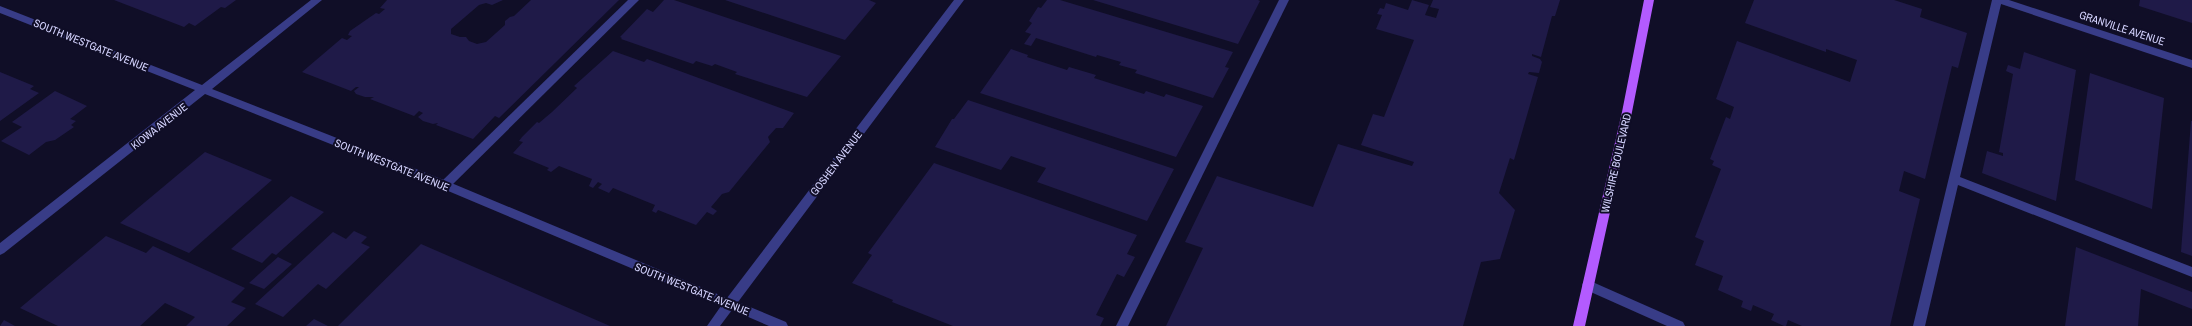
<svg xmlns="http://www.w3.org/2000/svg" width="2192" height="326" viewBox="0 0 2192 326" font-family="'Archivo Narrow',sans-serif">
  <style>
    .building { fill: #1f1a48 }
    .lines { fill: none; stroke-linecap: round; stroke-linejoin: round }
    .service { fill: #383c87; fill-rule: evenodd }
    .minor { fill: #383c87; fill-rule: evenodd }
    .primary { fill: #b35bff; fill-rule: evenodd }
    .labels { text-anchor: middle; stroke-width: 4; stroke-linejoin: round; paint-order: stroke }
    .street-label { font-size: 11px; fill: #d5d4ff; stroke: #100e27 }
  </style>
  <rect width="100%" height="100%" fill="#100e27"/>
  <g class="building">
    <path d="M114,0H236L225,8L221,7L195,26L189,23L184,27Z"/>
    <path d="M387,0H503L492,5L486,3L479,5L451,29V34L460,37H466L469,41L477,44L486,42L505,25V21L510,17L514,16L531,0H619L499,118L495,116L473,139L436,125L438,123L433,124L423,121L418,117L423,113L419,111L414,116L370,99L374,97H365L356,94L354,91L359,87H356L351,91L302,72L342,38L347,40L352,36L348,35L350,31L376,13L379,14L385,9L380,8Z"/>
    <path d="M664,0H674L841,56L807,97L735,74L737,72L715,64L712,66L696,61L693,64L621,39L622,38L620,37L647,9L653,12Z"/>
    <path d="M725,0H869L876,3L845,40Z"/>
    <path d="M1047,0H1060L1233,52L1225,67L1229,68L1213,98L1135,73L1137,70L1119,65L1121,62L1097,55L1096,57L1036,38L1031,46L1024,44L1031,34L1025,32L1032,23L1029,21L1038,7L1041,8Z"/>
    <path d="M1093,0H1258L1260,1L1238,44Z"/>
    <path d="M1412,0L1429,5L1425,15L1436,18L1439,9L1430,7L1433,0H1560L1555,16H1552L1541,57L1532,54V56L1540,59L1542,62L1539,73L1529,72L1528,74L1538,77L1514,160L1510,158L1499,193L1515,210L1500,259L1481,262L1463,326H1166L1203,248L1185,242L1217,176L1313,207L1338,144L1412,166L1414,162L1361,145L1373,114L1384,117L1414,40L1376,29L1382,15L1377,14L1380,8L1384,9L1386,3L1408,10Z"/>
    <path d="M1754,0H1894L1922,9L1920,17L1967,33L1958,68L1952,66L1925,179L1904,171L1899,191L1920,199L1890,326H1802L1788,320L1786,326H1784L1771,320L1774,314L1753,305L1751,311L1741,307L1743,301L1718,290L1723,276L1695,265L1704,241L1695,237L1721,169L1712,165L1714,161L1710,159L1726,117L1730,119L1734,107L1716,99L1737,41L1850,82L1857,60L1826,49V52L1745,23Z"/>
    <path d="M2140,0H2192V23L2139,6Z"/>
    <path d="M1011,49L1028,55L1027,57L1067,70L1069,67L1096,75L1094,78L1144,94L1146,91L1164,97L1166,94L1203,106L1176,157L980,93Z"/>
    <path d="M613,51L644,62L647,59L794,113L783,128H776L768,137L770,142L729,192L722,194L711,207L717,211L713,215L707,212L696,225L658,210L656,213L652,211L655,205L613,188L609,193L598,188L602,184L598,182L593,188L589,186L592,179L559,166L551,172L547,170L549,168L513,153L523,142L519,141L522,137L537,122L539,123L552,112L577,88L574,86Z"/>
    <path d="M2024,52L2076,70L2056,201L1982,173L1987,151L2003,156V153L1999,152L2013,74L2006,71L2008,65L2020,69Z"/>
    <path d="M0,72L34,86L30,89L39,93L0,121Z"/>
    <path d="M2090,73L2164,98L2152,209L2075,180Z"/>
    <path d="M55,91L87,106L70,119L76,121L71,125L74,127L55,140L46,142L29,155L1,141L22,127L12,122Z"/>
    <path d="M968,100L1174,169L1147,221L1037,182L1046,168L1011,156L1001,170L935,147L952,119H954Z"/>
    <path d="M2191,121H2192V256L2181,252Z"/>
    <path d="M205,152L272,180L189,253L120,223Z"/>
    <path d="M934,163L1137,235L1127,254L1135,257L1124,277L1117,274L1096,315L1104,318L1100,326H953L892,302L893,300L852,283L872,255L868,253Z"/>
    <path d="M291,196L324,212L276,255L272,253L262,263L231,249Z"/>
    <path d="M354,231L367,237L361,243L370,247L326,289L318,284L283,317L255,304L333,232L346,239Z"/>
    <path d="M106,236L146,253L153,246L245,288L231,302L246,308L227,326H186L195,317L165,303L140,326H58L20,308Z"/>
    <path d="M421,244L610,326H338Z"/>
    <path d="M2076,247L2192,292V309L2141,289L2138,326H2065Z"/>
    <path d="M278,257L292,264L264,289L249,283Z"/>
    <path d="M314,319L328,326H306Z"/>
    <path d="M4,320L15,326H0Z"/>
  </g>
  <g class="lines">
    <g class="service">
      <path d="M628,0H639L449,188H441L439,185L441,182Z"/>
      <path d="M1279,0H1289L1128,326H1116Z"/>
      <path d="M1992,0H2002L1960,177L2192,267V277L1958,185L1925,326H1913Z"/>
    </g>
    <g class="minor">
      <path d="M311,0H322L212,89L449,182L727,298L954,0H964L738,302L786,322L788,326H769L732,310L720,326H707L721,306L441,188L205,94L4,253L0,255V243L195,90L0,13V6L202,85Z"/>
      <path d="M1993,0H2009L2192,60V68L1995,2Z"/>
      <path d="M1588,280L1683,322L1685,326H1667L1584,289L1582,285L1584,281Z"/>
    </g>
    <path class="primary" d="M1644,0H1654L1632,112L1585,326H1573L1622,112Z"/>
  </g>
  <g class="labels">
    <g class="street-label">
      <text transform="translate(2122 28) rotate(18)" y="4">GRANVILLE AVENUE</text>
      <text transform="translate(91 45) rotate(22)" y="4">SOUTH WESTGATE AVENUE</text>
      <text transform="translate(159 126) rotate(-38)" y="4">KIOWA AVENUE</text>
      <text transform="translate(836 163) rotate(-53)" y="4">GOSHEN AVENUE</text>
      <text transform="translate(1616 163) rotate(-77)" y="4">WILSHIRE BOULEVARD</text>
      <text transform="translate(392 165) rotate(22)" y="4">SOUTH WESTGATE AVENUE</text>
      <text transform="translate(692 289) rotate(22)" y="4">SOUTH WESTGATE AVENUE</text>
    </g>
  </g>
</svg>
